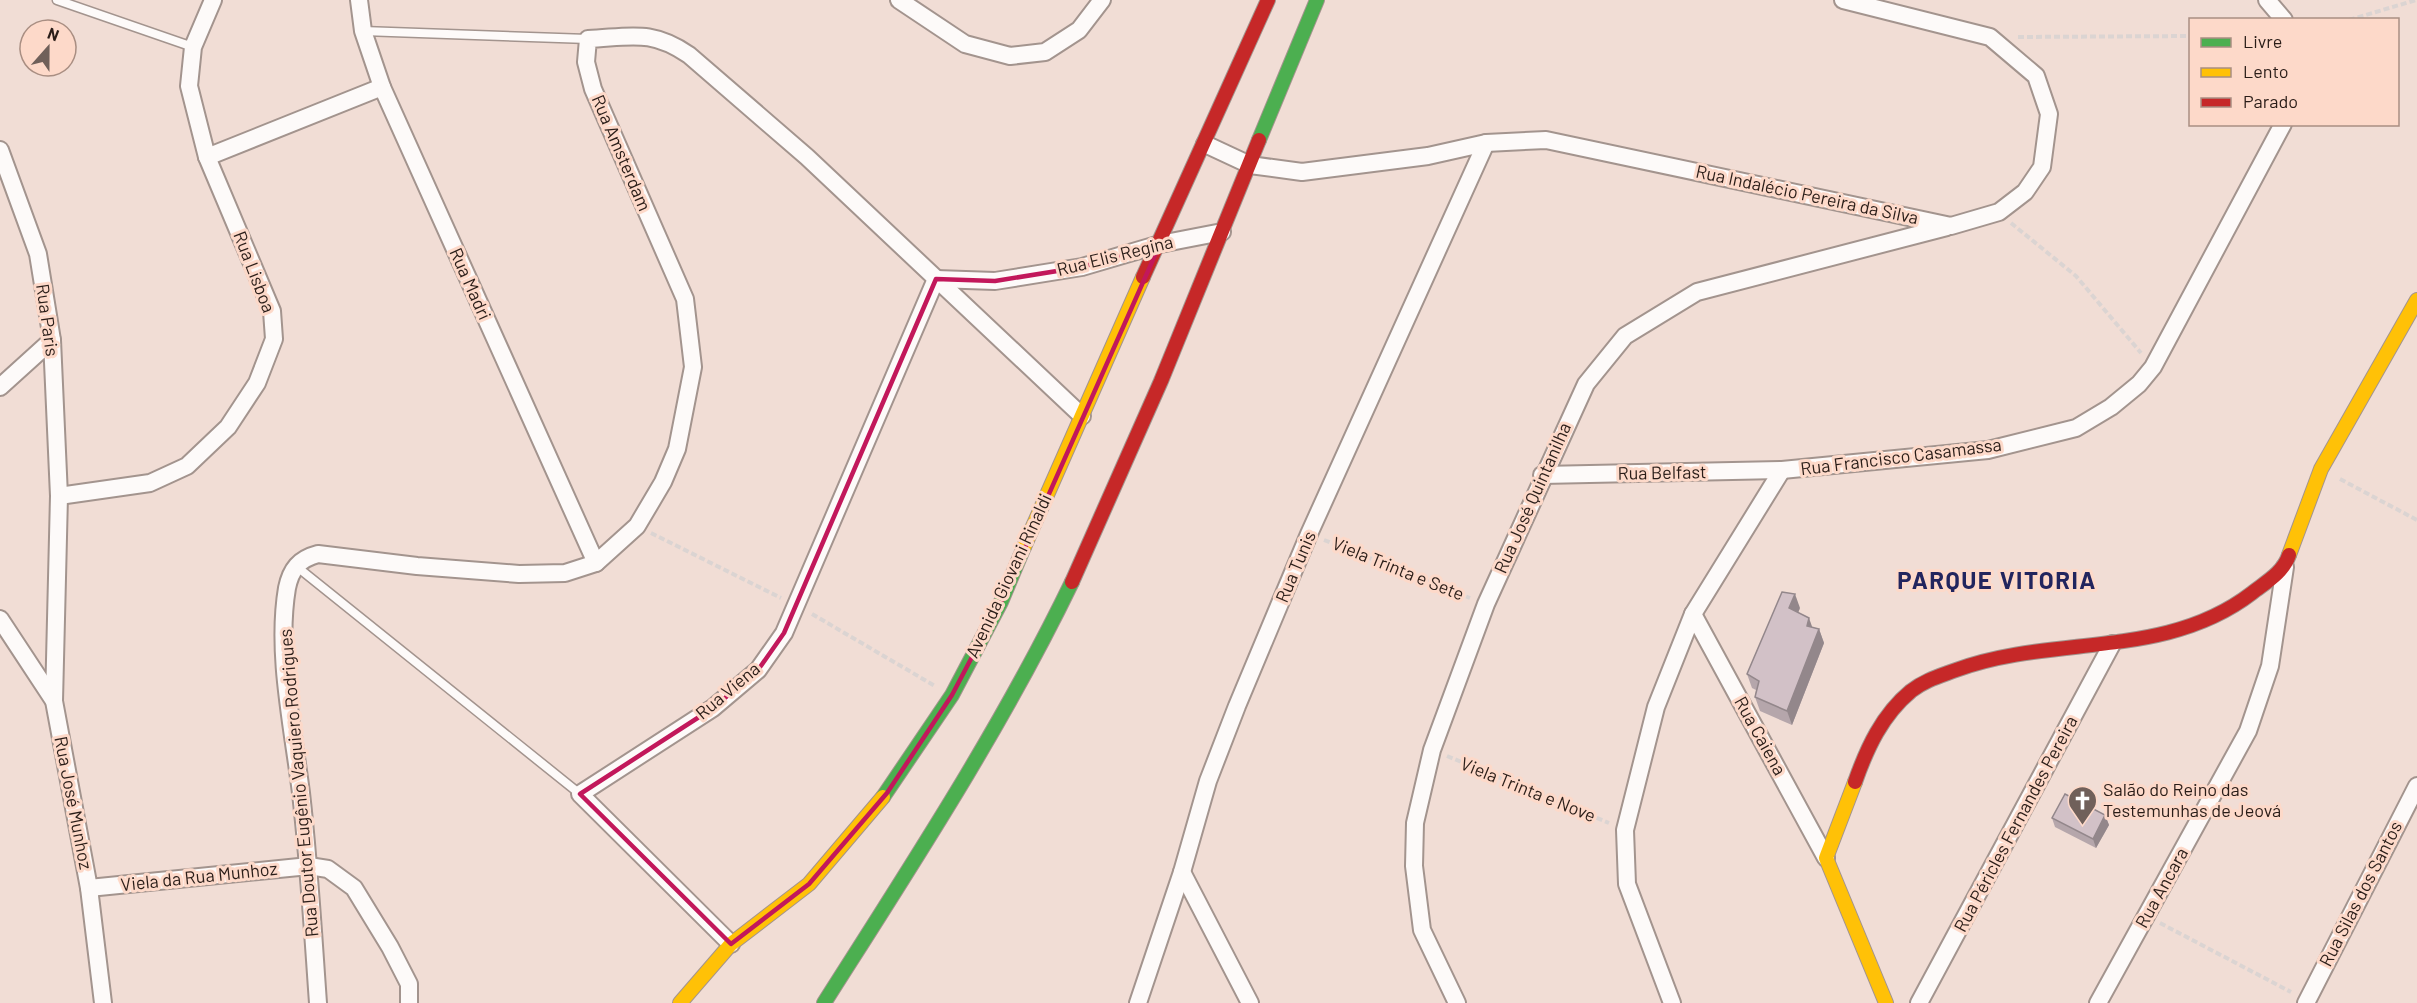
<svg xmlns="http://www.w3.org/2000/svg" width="2417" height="1003" viewBox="0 0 2417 1003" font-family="Barlow,sans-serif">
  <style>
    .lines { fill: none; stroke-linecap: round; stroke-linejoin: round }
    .lane-casing { stroke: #a3948e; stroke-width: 11 }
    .street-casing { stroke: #a3948e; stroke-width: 20 }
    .fast-casing { stroke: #a3948e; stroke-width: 16 }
    .slow-casing { stroke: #a3948e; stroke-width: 16 }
    .jam-casing { stroke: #a3948e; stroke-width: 16 }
    .path { stroke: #dbd4d2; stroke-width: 4; stroke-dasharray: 6 3; stroke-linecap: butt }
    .lane { stroke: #fdfaf9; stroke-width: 8 }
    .street { stroke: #fdfaf9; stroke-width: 16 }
    .fast { stroke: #4caf50; stroke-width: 14 }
    .slow { stroke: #ffc107; stroke-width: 14 }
    .jam { stroke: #c62828; stroke-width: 14 }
    .wall { fill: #b5a6ab }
    .shaded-wall { fill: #93878b }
    .building { fill: #d2c1c7; stroke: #93878b; stroke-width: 1.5 }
    .marked { fill: none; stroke: #c2185b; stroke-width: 4.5; stroke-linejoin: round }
    .labels { text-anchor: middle; stroke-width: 6; stroke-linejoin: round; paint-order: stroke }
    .street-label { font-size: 18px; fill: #2a1d18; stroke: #fdd9c9 }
    .poi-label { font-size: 18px; fill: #2a1d18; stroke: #fdd9c9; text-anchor: start }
    .district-label { font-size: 24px; font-weight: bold; letter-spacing: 1.5px; fill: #22255e; stroke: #fdd9c9 }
  </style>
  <rect width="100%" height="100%" fill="#f1ddd5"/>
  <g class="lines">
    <defs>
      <g id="lane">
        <path d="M57,0L193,47"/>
        <path d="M363,31L588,39"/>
        <path d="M296,566L580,794"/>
      </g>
      <g id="street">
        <path d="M359,0L363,31L382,87L596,563"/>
        <path d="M899,0L965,44L1010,56L1045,52L1079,30L1102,0"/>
        <path d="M2267,0L2284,20"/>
        <path d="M1205,144L1250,165L1302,172L1428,156L1486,143L1546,140L1951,226L1999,212L2025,192L2042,167L2049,114L2036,76L1990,37L1843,0"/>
        <path d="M0,150L38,254L52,340L59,496L54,701"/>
        <path d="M207,157L382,87"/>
        <path d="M936,279L995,281L1082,267L1160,244L1222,232"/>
        <path d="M0,387L52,340"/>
        <path d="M1542,475L1782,470L1988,450L2076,428L2111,407L2139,384L2153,367L2283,124"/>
        <path d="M59,496L150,483L187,466L228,427L257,383L274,339L272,311L207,157L189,86L193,47L213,0"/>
        <path d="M1693,614L1826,858"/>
        <path d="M0,619L54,701L89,888L103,1003"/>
        <path d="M1182,872L1250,1003"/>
        <path d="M89,888L309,866L328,869L354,888L390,947L409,984V1003"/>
        <path d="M731,944L580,794L713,708L758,670L784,633L936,279"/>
        <path d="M318,1003C313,933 309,863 301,793C293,728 276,653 287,588C291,569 299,559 318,554L417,566L519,574L565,573L596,563L637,526L663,482L677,449L693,367L685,299L593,89L586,62L588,39C631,37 651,29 689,55L807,157L1082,416"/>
        <path d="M1138,1003L1182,872L1208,781L1237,706L1309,534L1486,143"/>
        <path d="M1457,1003L1422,930L1414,866L1415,823L1432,750L1486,604L1586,384L1625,336L1697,292L1947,227"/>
        <path d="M1672,1003L1627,884L1625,830L1656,707L1693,614L1782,470"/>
        <path d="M1919,1003L2112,644"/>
        <path d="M2098,1003L2248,731L2270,666L2285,567"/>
        <path d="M2306,1003L2417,786"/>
      </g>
      <g id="fast">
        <path d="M1259,140L1317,0"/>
        <path d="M883,797L952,695L1001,602L1024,547"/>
        <path d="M824,1003C911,866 1001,729 1072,582"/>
      </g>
      <g id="slow">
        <path d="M1024,547L1143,277"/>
        <path d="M2289,555L2321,469L2417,300"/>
        <path d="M1855,782L1826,858L1886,1003"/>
        <path d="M680,1003L731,944L809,884L883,797"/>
      </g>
      <g id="jam">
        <path d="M1143,277L1268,0"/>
        <path d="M1072,582L1161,381L1259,140"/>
        <path d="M1855,782C1867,748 1882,715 1911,691C1925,680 1940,676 1956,670C2054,634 2165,660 2252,593C2266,582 2283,573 2289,555"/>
      </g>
    </defs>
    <use href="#lane" class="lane-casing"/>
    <use href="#street" class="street-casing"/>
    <use href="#fast" class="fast-casing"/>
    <use href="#slow" class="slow-casing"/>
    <use href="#jam" class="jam-casing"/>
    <g class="path">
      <path d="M2349,20L2416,0"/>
      <path d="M2018,37L2190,36"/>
      <path d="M2011,223L2076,276L2141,353"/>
      <path d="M2340,479L2417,520"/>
      <path d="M651,533L781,598"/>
      <path d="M1324,540L1470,598"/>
      <path d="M812,614L935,686"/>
      <path d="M1447,756L1609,823"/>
      <path d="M2160,923L2291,992"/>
    </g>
    <use href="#lane" class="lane"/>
    <use href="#street" class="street"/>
    <use href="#fast" class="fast"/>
    <use href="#slow" class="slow"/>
    <use href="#jam" class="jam"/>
  </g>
  <g class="wall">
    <path d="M1800,608L1798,613L1812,628L1819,629L1824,643L1792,725L1760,711L1755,697L1756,690L1752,688L1747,674Z"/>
    <path d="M2105,815L2109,825L2096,848L2055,827L2052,818Z"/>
  </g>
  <g class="shaded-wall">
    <path d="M1795,594L1800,608L1794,622L1789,608Z"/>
    <path d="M1809,618L1814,632L1807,626Z"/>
    <path d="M1819,629L1824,643L1792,725L1787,711Z"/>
    <path d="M2105,815L2109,825L2096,848L2093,839Z"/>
  </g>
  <g class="building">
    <path d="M1782,592L1795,594L1789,608L1809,618L1807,626L1819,629L1787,711L1755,697L1759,681L1747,674Z"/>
    <path d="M2065,794L2105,815L2093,839L2052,818Z"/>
  </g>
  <path class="marked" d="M1160,244L1001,602L952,695L887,793L809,884L731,944L580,794L713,708L758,670L784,633L936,279L995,281L1082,267Z"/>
  <defs>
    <symbol id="church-pin" viewBox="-11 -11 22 30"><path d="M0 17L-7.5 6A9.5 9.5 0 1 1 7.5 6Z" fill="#70605a" stroke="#fdd9c9"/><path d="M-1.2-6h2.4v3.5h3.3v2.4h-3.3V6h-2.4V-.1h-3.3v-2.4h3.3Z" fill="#fff"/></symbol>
  </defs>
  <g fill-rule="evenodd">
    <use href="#church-pin" x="2066" y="784" width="33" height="45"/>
  </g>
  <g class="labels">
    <g class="street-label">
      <text transform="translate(621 153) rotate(67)" y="6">Rua Amsterdam</text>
      <text transform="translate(1807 195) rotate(12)" y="6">Rua Indalécio Pereira da Silva</text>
      <text transform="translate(1115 256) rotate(-14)" y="6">Rua Elis Regina</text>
      <text transform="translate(254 272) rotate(69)" y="6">Rua Lisboa</text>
      <text transform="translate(470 284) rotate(66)" y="6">Rua Madri</text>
      <text transform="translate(47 320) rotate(82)" y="6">Rua Paris</text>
      <text transform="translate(1901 457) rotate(-7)" y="6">Rua Francisco Casamassa</text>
      <text transform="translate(1662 473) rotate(-1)" y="6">Rua Belfast</text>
      <text transform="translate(1533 498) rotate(-66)" y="6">Rua José Quintanilha</text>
      <text transform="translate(1296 567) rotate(-67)" y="6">Rua Tunis</text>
      <text transform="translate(1398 569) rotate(22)" y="6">Viela Trinta e Sete</text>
      <text transform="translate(1009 576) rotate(-65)" y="6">Avenida Giovani Rinaldi</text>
      <text transform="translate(728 691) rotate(-40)" y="6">Rua Viena</text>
      <text transform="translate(1760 736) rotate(61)" y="6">Rua Caiena</text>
      <text transform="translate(299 783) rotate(-95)" y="6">Rua Doutor Eugênio Vaquiero Rodrigues</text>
      <text transform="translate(1528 790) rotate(22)" y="6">Viela Trinta e Nove</text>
      <text transform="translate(73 803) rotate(79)" y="6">Rua José Munhoz</text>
      <text transform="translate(2016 824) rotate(-62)" y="6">Rua Péricles Fernandes Pereira</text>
      <text transform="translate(199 877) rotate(-6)" y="6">Viela da Rua Munhoz</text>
      <text transform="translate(2162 888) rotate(-61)" y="6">Rua Ancara</text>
      <text transform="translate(2361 894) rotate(-63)" y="6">Rua Silas dos Santos</text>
    </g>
    <g class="poi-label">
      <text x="2103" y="796">Salão do Reino das<tspan x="2103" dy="21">Testemunhas de Jeová</tspan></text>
    </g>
    <g class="district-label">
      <text x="1997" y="589">PARQUE VITORIA</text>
    </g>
  </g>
  <rect x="2189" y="18" width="210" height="108" fill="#fdd9c9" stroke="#a98e82" stroke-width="1.5"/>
  <rect x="2201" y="38" width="30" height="9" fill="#4caf50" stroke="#a98e82" stroke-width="1.5"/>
  <text x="2243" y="48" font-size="18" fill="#2a1d18">Livre</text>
  <rect x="2201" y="68" width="30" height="9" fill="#ffc107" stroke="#a98e82" stroke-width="1.5"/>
  <text x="2243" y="78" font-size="18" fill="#2a1d18">Lento</text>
  <rect x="2201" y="98" width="30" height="9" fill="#c62828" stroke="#a98e82" stroke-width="1.5"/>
  <text x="2243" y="108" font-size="18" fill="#2a1d18">Parado</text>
  <g transform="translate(48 48) rotate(21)"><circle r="28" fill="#fdd9c9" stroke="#a98e82" stroke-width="1.5"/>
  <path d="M0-4.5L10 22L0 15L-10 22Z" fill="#70605a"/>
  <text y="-9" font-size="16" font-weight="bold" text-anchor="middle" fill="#2a1d18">N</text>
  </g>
</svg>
